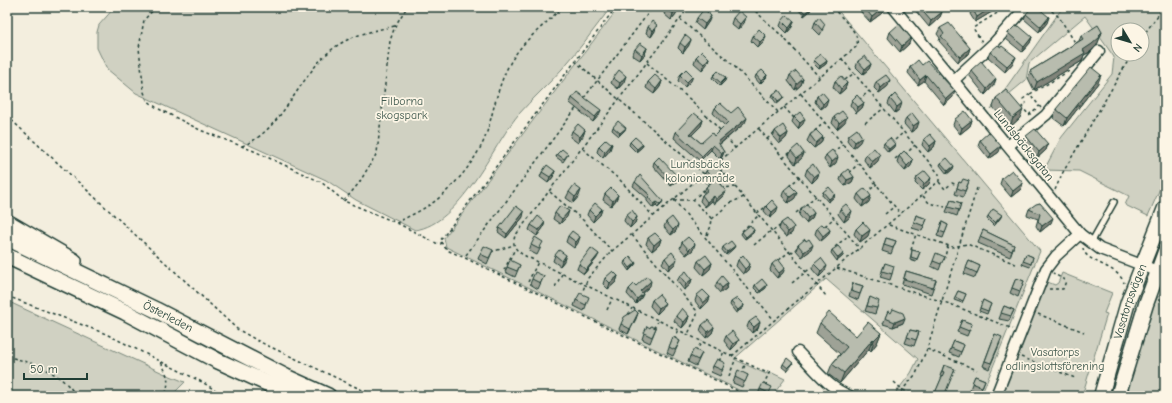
<svg xmlns="http://www.w3.org/2000/svg" width="1172" height="403" viewBox="0 0 1172 403" font-family="'Comic Neue',sans-serif">
  <style>
    .green { fill: #d0d1c2; stroke: #78877b; fill-rule: evenodd }
    .lines { fill: none; stroke-linecap: round; stroke-linejoin: round }
    .lane-casing { stroke: #1f3d34; stroke-width: 8 }
    .street-casing { stroke: #1f3d34; stroke-width: 13 }
    .secondary-casing { stroke: #1f3d34; stroke-width: 17 }
    .primary-casing { stroke: #1f3d34; stroke-width: 18 }
    .path { stroke: #1f3d34; stroke-width: 1.5; stroke-dasharray: 3 3; stroke-linecap: butt }
    .lane { stroke: #fcf5e5; stroke-width: 5 }
    .street { stroke: #fcf5e5; stroke-width: 10 }
    .secondary { stroke: #fcf5e5; stroke-width: 14 }
    .primary { stroke: #fcf5e5; stroke-width: 15 }
    .wall { fill: #9ea296; stroke: #1f3d34 }
    .shaded-wall { fill: #81847a; stroke: #1f3d34 }
    .building { fill: #b8bcae; stroke: #1f3d34 }
    .labels { text-anchor: middle; stroke-width: 3.5; stroke-linejoin: round; paint-order: stroke }
    .park-label { font-size: 12px; fill: #425b50; stroke: #fcf5e5 }
    .street-label { font-size: 12px; fill: #1f3d34; stroke: #fcf5e5 }
  </style>
  <rect width="100%" height="100%" fill="#f3eede"/>
  <filter id="ink" filterUnits="userSpaceOnUse"><feTurbulence type="fractalNoise" baseFrequency=".025" numOctaves="2"/><feDisplacementMap in="SourceGraphic" scale="8" xChannelSelector="R" yChannelSelector="G"/><feConvolveMatrix kernelMatrix="1 2 1 2 8 2 1 2 1" color-interpolation-filters="sRGB"/></filter>
  <g filter="url(#ink)">
    <g class="green">
      <path d="M115,7H611C595,28 579,50 562,69C548,85 532,99 518,115C492,147 460,224 415,230L356,200L326,180L136,93L107,69L97,48V32L99,25Z"/>
      <path d="M619,7H835L1040,251L981,396H893L911,373L918,359L826,279L734,359L766,374L768,371L785,379L772,396H751L446,247L444,238Z"/>
      <path d="M1063,7H1165V177L1148,216L1125,205L1129,196L1079,171L1044,170L1061,138L1112,74L1114,57L1085,16L1029,63L1026,80L991,109ZM1118,30H1142V54H1118Z"/>
      <path d="M1062,273L1112,293L1104,313L1107,314L1082,396H999L1045,281L1055,285L1058,283Z"/>
      <path d="M1165,291V396H1125L1151,310L1157,298Z"/>
      <path d="M7,301L163,373L185,382L171,396H7Z"/>
    </g>
    <g class="lines">
      <defs>
        <path id="lane" d="M1091,243L1114,202"/>
        <g id="street">
          <path d="M893,7L1080,234L1100,249L1165,274"/>
          <path d="M954,80L994,43L1026,7"/>
          <path d="M1008,146L1046,115L1099,51"/>
          <path d="M798,352C814,368 828,388 850,396"/>
          <path d="M996,396L1046,269L1056,256L1080,234"/>
        </g>
        <g id="secondary">
          <path id="s1" d="M1101,396L1128,302L1165,208"/>
          <path d="M1118,396L1146,304L1165,252"/>
        </g>
        <g id="primary">
          <path d="M7,222L74,261"/>
          <path id="s2" d="M7,238L156,310L286,377L328,396"/>
          <path d="M7,256L125,312L216,360L295,396"/>
        </g>
      </defs>
      <use href="#lane" class="lane-casing"/>
      <use href="#street" class="street-casing"/>
      <use href="#secondary" class="secondary-casing"/>
      <use href="#primary" class="primary-casing"/>
      <g class="path">
        <path d="M156,7L144,20L139,48L144,92L147,100L157,108L200,130L254,151L321,182L344,201L397,223C406,217 417,213 426,207C448,195 478,159 486,135C494,111 498,82 512,60C524,39 546,25 562,7"/>
        <path d="M616,7L440,241L447,250L465,258L748,396"/>
        <path d="M689,7L515,236C509,252 527,256 538,262L769,374"/>
        <path d="M751,7L782,36L819,77"/>
        <path d="M1047,7L1059,17L1076,44"/>
        <path d="M680,19L733,65L778,112"/>
        <path d="M1142,37L1164,7"/>
        <path d="M982,42L973,28L1007,7"/>
        <path d="M575,61L704,174"/>
        <path d="M647,63L692,101L721,131"/>
        <path d="M845,80L854,73"/>
        <path d="M801,94L901,214"/>
        <path d="M1030,94L1023,99L1026,103L1022,107L1029,115L1039,106"/>
        <path d="M584,98L653,7"/>
        <path d="M859,100L869,91"/>
        <path d="M784,107L794,118"/>
        <path d="M1041,108L1030,94L1071,70"/>
        <path d="M7,116L237,329L260,342L375,396"/>
        <path d="M865,123L884,108"/>
        <path d="M759,129L860,249"/>
        <path d="M810,135L825,122"/>
        <path d="M726,137L735,148"/>
        <path d="M767,139L776,131"/>
        <path d="M895,140L904,132"/>
        <path d="M242,146C282,131 298,78 330,51C349,35 372,31 395,26"/>
        <path d="M583,149L620,180L653,216"/>
        <path d="M832,153L843,144"/>
        <path d="M905,155L915,145"/>
        <path d="M783,158L791,152"/>
        <path d="M895,159L899,156"/>
        <path d="M716,164L856,47C863,34 840,17 832,7"/>
        <path d="M716,164L826,296"/>
        <path d="M849,173L859,163"/>
        <path d="M701,177L709,186"/>
        <path d="M939,182L945,189L952,183L957,185"/>
        <path d="M789,186L800,177"/>
        <path d="M721,188L735,187"/>
        <path d="M1055,190L1062,174L1132,54"/>
        <path d="M550,192L584,221L612,251"/>
        <path d="M866,193L877,184"/>
        <path d="M923,196L929,203L945,207"/>
        <path d="M674,200L774,320"/>
        <path d="M674,200H693L712,219L711,226L706,237"/>
        <path d="M693,200L707,187"/>
        <path d="M344,201L359,183L377,153L390,41L395,26L407,7"/>
        <path d="M757,213L767,206"/>
        <path d="M796,213L816,196"/>
        <path d="M885,214L895,206"/>
        <path d="M712,219L730,203L744,197"/>
        <path d="M397,223L436,243L441,244"/>
        <path d="M889,225L952,247L967,244L1018,265"/>
        <path d="M825,226L834,218"/>
        <path d="M742,231L759,215"/>
        <path d="M773,231L781,225"/>
        <path d="M632,235L696,310L697,315L688,334"/>
        <path d="M754,245L772,230"/>
        <path d="M835,247L849,235"/>
        <path d="M1083,248C1085,263 1118,265 1124,283"/>
        <path d="M911,250L916,234"/>
        <path d="M491,252L514,245"/>
        <path d="M791,253L798,247"/>
        <path d="M466,255L577,107"/>
        <path d="M779,260L790,251"/>
        <path d="M944,260L948,245"/>
        <path d="M837,268L950,304L1013,329"/>
        <path d="M504,270L515,249"/>
        <path d="M528,282L538,262"/>
        <path d="M792,283L812,267"/>
        <path d="M555,287L562,274"/>
        <path d="M1049,289H1063L1066,281L1053,273"/>
        <path d="M581,295L588,278L612,251L705,173"/>
        <path d="M7,296L106,334L202,382L225,396"/>
        <path d="M1158,300H1165"/>
        <path d="M607,310L612,299"/>
        <path d="M1038,314L1084,332"/>
        <path d="M628,315L632,308"/>
        <path d="M654,328L658,321"/>
        <path d="M674,339L679,330"/>
        <path d="M927,349L977,370"/>
        <path d="M696,352L702,341"/>
        <path d="M732,356L939,181V174L842,59"/>
        <path d="M7,357C31,361 63,373 76,396"/>
        <path d="M1021,357L1075,378"/>
        <path d="M719,361L724,352"/>
        <path d="M161,362C168,376 170,381 165,396"/>
        <path d="M741,374L746,363"/>
        <path d="M729,376L736,358"/>
        <path d="M894,382L903,390L917,396"/>
        <path d="M763,385L771,370"/>
        <path d="M897,396L916,374L927,349L977,188"/>
      </g>
      <use href="#lane" class="lane"/>
      <use href="#street" class="street"/>
      <use href="#secondary" class="secondary"/>
      <use href="#primary" class="primary"/>
    </g>
    <g class="wall">
      <path d="M712,7H721L717,12Z"/>
      <path d="M798,7H810L811,8L810,11L804,16L798,9Z"/>
      <path d="M861,7H884L882,13L870,22L860,11Z"/>
      <path d="M915,7H938L942,12L940,17L929,27L914,9Z"/>
      <path d="M1000,7L975,22L970,14L972,8Z"/>
      <path d="M666,8L676,14L671,20L664,14Z"/>
      <path d="M1026,14L1047,23L1039,32L1024,19Z"/>
      <path d="M746,17L744,23L738,30L731,24L733,18Z"/>
      <path d="M697,18L709,21L703,30L695,23Z"/>
      <path d="M782,21H794L792,27L787,33L780,26Z"/>
      <path d="M815,22L823,29L820,35L813,28Z"/>
      <path d="M648,27L655,31L651,37L646,33Z"/>
      <path d="M940,28L970,48L968,54L958,62L939,41L940,38L937,34Z"/>
      <path d="M890,32L909,44L900,52L888,38Z"/>
      <path d="M1102,32L1097,45L1090,52L1084,55L1082,61L1034,90L1028,78L1030,71L1079,41L1081,36Z"/>
      <path d="M1008,33L1032,37L1030,43L1022,52L1006,39Z"/>
      <path d="M753,36L764,42L758,48L751,41Z"/>
      <path d="M680,43L689,45L683,53L678,48Z"/>
      <path d="M1001,47L1016,57L1013,63L1005,72L988,57L990,52Z"/>
      <path d="M647,48L645,54L640,60L632,55L635,49Z"/>
      <path d="M696,57L709,58L707,64L702,70L694,63Z"/>
      <path d="M814,60L827,61L826,64L819,69L813,63Z"/>
      <path d="M858,61L871,64L869,69L863,74L856,67Z"/>
      <path d="M922,65L953,97L944,105L924,81L918,85L908,73L910,67Z"/>
      <path d="M971,70L994,85L985,95L969,75Z"/>
      <path d="M680,75L691,81L685,87L678,81Z"/>
      <path d="M756,75H767L766,78L760,84L755,78Z"/>
      <path d="M790,75L803,79L801,85L795,90L788,81Z"/>
      <path d="M713,76L725,81L720,86L712,78Z"/>
      <path d="M613,78L624,82L618,89L611,83Z"/>
      <path d="M662,81L660,87L654,94L646,88L648,82Z"/>
      <path d="M835,81L847,83L845,89L839,94L833,87Z"/>
      <path d="M876,82L888,86L879,93L874,88Z"/>
      <path d="M1098,83L1064,126L1053,118L1056,109Z"/>
      <path d="M773,94L783,99L777,104L772,97Z"/>
      <path d="M817,96L826,105L821,109L815,102Z"/>
      <path d="M572,98L599,115L593,122L570,103Z"/>
      <path d="M996,98L1020,118L1010,127L993,107Z"/>
      <path d="M890,99L900,109L895,113L888,104Z"/>
      <path d="M852,100L864,103L862,108L856,113L850,105Z"/>
      <path d="M715,108L731,113L745,123L719,145L724,152L722,157L720,159L711,150L700,161L674,138L676,132L703,120L701,126L691,135L701,143L714,136L725,126L713,113Z"/>
      <path d="M794,117L803,124L798,129L792,122Z"/>
      <path d="M834,117L845,122L837,129L832,123Z"/>
      <path d="M906,118L917,128L911,132L904,124Z"/>
      <path d="M955,119L972,120L970,126L960,134L953,125Z"/>
      <path d="M613,127L626,128L624,131L619,136L612,130Z"/>
      <path d="M585,130L583,136L578,143L570,137L572,131Z"/>
      <path d="M775,131L788,133L786,138L779,144L773,137Z"/>
      <path d="M810,135L823,137L821,143L814,148L807,141Z"/>
      <path d="M849,135L860,142L853,148L847,140Z"/>
      <path d="M1026,136L1048,144L1046,150L1037,158L1024,142Z"/>
      <path d="M924,139L936,141L934,147L928,152L922,145Z"/>
      <path d="M980,140L999,152L989,159L978,145Z"/>
      <path d="M630,142L643,144L642,147L636,152L629,145Z"/>
      <path d="M884,143L894,147L888,152L883,146Z"/>
      <path d="M599,146L610,150L603,158L597,152Z"/>
      <path d="M791,151L804,153L802,158L795,164L789,156Z"/>
      <path d="M557,154L567,156L563,162L556,157Z"/>
      <path d="M866,154L878,161L870,168L864,160Z"/>
      <path d="M826,155L836,163L830,168L824,160Z"/>
      <path d="M899,156L911,166L905,171L897,162Z"/>
      <path d="M654,162L677,181L671,186L653,166Z"/>
      <path d="M941,163L953,169L947,174L940,165Z"/>
      <path d="M807,169L819,173L817,178L812,183L805,175Z"/>
      <path d="M555,171L553,177L548,183L540,177L542,172Z"/>
      <path d="M706,171L723,181L720,184L726,191L723,196L714,204L712,201L705,207L700,201L702,195L704,193V192L706,187L710,183L704,176Z"/>
      <path d="M842,174L854,177L852,182L845,186L840,180Z"/>
      <path d="M917,177L929,184L922,190L915,183Z"/>
      <path d="M1002,178L1023,183L1021,189L1011,197L1000,184Z"/>
      <path d="M969,181L963,197L955,194L959,182L961,183Z"/>
      <path d="M635,182L661,205L658,208L656,206L653,208L647,201V198L633,186Z"/>
      <path d="M784,190L795,198L788,203L782,196Z"/>
      <path d="M569,192L579,196L573,203L566,198Z"/>
      <path d="M823,192L835,194L834,197L828,202L822,195Z"/>
      <path d="M605,194L618,195L616,200L611,206L603,200Z"/>
      <path d="M858,194L869,202L862,207L856,199Z"/>
      <path d="M951,200L961,203L957,216L946,212Z"/>
      <path d="M1040,203L1051,223L1040,232L1036,226L1038,219L1027,215L1029,209Z"/>
      <path d="M766,206L776,213L770,218L764,211Z"/>
      <path d="M602,209L600,215L593,222L587,215L589,210Z"/>
      <path d="M801,209L814,213L812,218L806,223L799,215Z"/>
      <path d="M840,209L850,217L844,222L838,214Z"/>
      <path d="M555,213L567,217L560,224L553,219Z"/>
      <path d="M626,215L637,217L635,223L630,228L624,221Z"/>
      <path d="M916,215L927,219L922,231L912,228Z"/>
      <path d="M988,216L1001,217L994,226L987,219Z"/>
      <path d="M523,217L506,238L498,232L499,228Z"/>
      <path d="M545,222L543,228L537,236L529,230L531,225Z"/>
      <path d="M666,222L676,231L671,235L664,227Z"/>
      <path d="M942,222L948,225L943,238L937,236Z"/>
      <path d="M781,223L792,233L786,237L779,229Z"/>
      <path d="M824,226L830,230L828,235L821,241L815,234L817,228Z"/>
      <path d="M856,229L868,236L860,242L854,234Z"/>
      <path d="M754,230L753,233L745,239L741,234L742,232Z"/>
      <path d="M983,230L1014,245L1010,257L978,243Z"/>
      <path d="M568,236L578,243L574,248L566,242Z"/>
      <path d="M648,238L661,239L659,245L652,251L646,244Z"/>
      <path d="M886,238L896,241L891,254L882,251Z"/>
      <path d="M806,241L811,250L802,257L796,250L798,245Z"/>
      <path d="M682,242L693,250L686,255L680,248Z"/>
      <path d="M531,245L541,247L537,255L529,251Z"/>
      <path d="M723,247L734,248L726,255L722,250Z"/>
      <path d="M493,250L487,264L478,259L480,254Z"/>
      <path d="M832,250L843,256L837,261L831,253Z"/>
      <path d="M912,250L920,252L916,262L910,260Z"/>
      <path d="M1026,254L1033,257L1030,267L1022,264Z"/>
      <path d="M555,255L564,261L560,266L553,261Z"/>
      <path d="M597,258L584,274L577,269L579,264Z"/>
      <path d="M665,258L675,264L668,270L662,263Z"/>
      <path d="M738,260L750,264L748,270L743,274L736,266Z"/>
      <path d="M625,261L635,265L629,271L624,264Z"/>
      <path d="M698,261L712,263L710,269L703,275L696,267Z"/>
      <path d="M933,261L942,262L939,270L931,266Z"/>
      <path d="M969,261L980,266L975,278L964,274Z"/>
      <path d="M885,263L892,274L890,280L880,277Z"/>
      <path d="M772,264L783,273L777,278L770,270Z"/>
      <path d="M814,264L825,271L819,277L812,269Z"/>
      <path d="M520,265L515,277L505,272L507,267Z"/>
      <path d="M906,271L936,280L931,294L902,284Z"/>
      <path d="M544,276L538,289L530,284L532,279Z"/>
      <path d="M618,276L616,282L608,289L603,284L605,278Z"/>
      <path d="M680,276L692,279L690,285L684,290L677,281Z"/>
      <path d="M1016,278L1024,281L1018,297L1010,293Z"/>
      <path d="M717,282L728,283L726,289L720,293L715,287Z"/>
      <path d="M853,283L863,286L858,300L849,296Z"/>
      <path d="M755,285L766,288L759,293L754,288Z"/>
      <path d="M636,286H650L642,293L643,294L641,298L636,304L627,294L629,289Z"/>
      <path d="M958,291L966,294L962,303L954,300Z"/>
      <path d="M697,295L710,297L708,302L701,309L695,301Z"/>
      <path d="M870,297L877,308L875,314L865,311Z"/>
      <path d="M663,299L662,301V309L657,314L650,306L652,300Z"/>
      <path d="M576,300L587,303L584,311L574,306Z"/>
      <path d="M983,300L991,304L987,314L979,311Z"/>
      <path d="M731,302L744,305L743,308L736,313L730,305Z"/>
      <path d="M1004,306L1014,310L1009,321L999,319Z"/>
      <path d="M888,311L903,323L893,327L883,324Z"/>
      <path d="M638,313L628,334L619,329L621,324Z"/>
      <path d="M676,316H689L687,322L682,328L674,321Z"/>
      <path d="M962,320L972,324L967,336L957,332Z"/>
      <path d="M749,322L758,328L752,333L747,327Z"/>
      <path d="M820,323L856,336L881,333L877,343L871,351L869,349L840,383L828,374L832,364L840,354L816,333Z"/>
      <path d="M702,325L714,327L712,333L706,338L700,331Z"/>
      <path d="M650,328H656L650,343L642,339L644,333Z"/>
      <path d="M910,330L919,332L914,346L905,343Z"/>
      <path d="M995,334L1000,343L989,369L983,366Z"/>
      <path d="M726,336L739,340L736,345L731,350L724,341Z"/>
      <path d="M673,337L680,341L673,356L667,353Z"/>
      <path d="M954,341L964,345L959,357L949,353Z"/>
      <path d="M702,353L696,366L688,362L690,356Z"/>
      <path d="M793,363L792,365L787,371L782,367L783,364Z"/>
      <path d="M944,365V396H934L942,377L940,376Z"/>
      <path d="M713,366L723,369L720,376L711,372Z"/>
      <path d="M748,375L742,387L733,383L735,377Z"/>
      <path d="M975,376L985,380L980,393L970,389Z"/>
      <path d="M760,389L770,393L768,396H760L758,395Z"/>
    </g>
    <g class="shaded-wall">
      <path d="M884,7L882,13L870,22L872,17Z"/>
      <path d="M992,7H1000L975,22L977,17Z"/>
      <path d="M678,8L676,14L671,20L673,14Z"/>
      <path d="M811,8L810,11L804,16L805,13Z"/>
      <path d="M942,12L940,17L929,27L931,21Z"/>
      <path d="M711,16L709,21L703,30L705,24Z"/>
      <path d="M746,17L744,23L738,30L740,24Z"/>
      <path d="M1049,17L1047,23L1039,32L1041,27Z"/>
      <path d="M794,21L792,27L787,33L789,28Z"/>
      <path d="M657,25L655,31L651,37L653,31Z"/>
      <path d="M1102,32L1097,45L1090,52L1084,55L1082,61L1034,90L1037,82L1083,50L1099,35Z"/>
      <path d="M766,36L764,42L758,48L760,42Z"/>
      <path d="M1032,37L1030,43L1022,52L1024,47Z"/>
      <path d="M911,38L909,44L900,52L902,46Z"/>
      <path d="M691,40L689,45L683,53L685,47Z"/>
      <path d="M647,48L645,54L640,60L642,55Z"/>
      <path d="M970,48L968,54L958,62L960,57Z"/>
      <path d="M1016,57L1013,63L1005,72L1007,66Z"/>
      <path d="M709,58L707,64L702,70L704,64Z"/>
      <path d="M827,61L826,64L819,69L820,66Z"/>
      <path d="M871,64L869,69L863,74L865,69Z"/>
      <path d="M767,75L766,78L760,84L761,81Z"/>
      <path d="M926,75L924,81L918,85L920,80Z"/>
      <path d="M1101,75L1098,83L1064,126L1067,118Z"/>
      <path d="M626,76L624,82L618,89L620,83Z"/>
      <path d="M693,76L691,81L685,87L687,82Z"/>
      <path d="M726,78L725,81L720,86L721,83Z"/>
      <path d="M803,79L801,85L795,90L797,84Z"/>
      <path d="M996,79L994,85L985,95L987,89Z"/>
      <path d="M890,80L888,86L879,93L881,88Z"/>
      <path d="M662,81L660,87L654,94L656,89Z"/>
      <path d="M847,83L845,89L839,94L841,89Z"/>
      <path d="M955,91L953,97L944,105L946,99Z"/>
      <path d="M784,97L783,99L777,104L778,101Z"/>
      <path d="M828,99L826,105L821,109L823,104Z"/>
      <path d="M864,103L862,108L856,113L858,107Z"/>
      <path d="M902,103L900,109L895,113L897,107Z"/>
      <path d="M601,110L599,115L593,122L595,117Z"/>
      <path d="M1023,110L1020,118L1010,127L1013,118Z"/>
      <path d="M847,117L845,122L837,129L839,123Z"/>
      <path d="M747,118L745,123L716,147L718,142Z"/>
      <path d="M805,119L803,124L798,129L800,123Z"/>
      <path d="M703,120L701,126L688,139L690,134Z"/>
      <path d="M972,120L970,126L960,134L962,128Z"/>
      <path d="M919,122L917,128L911,132L913,126Z"/>
      <path d="M626,128L624,131L619,136L620,133Z"/>
      <path d="M585,130L583,136L578,143L580,137Z"/>
      <path d="M788,133L786,138L779,144L781,138Z"/>
      <path d="M823,137L821,143L814,148L816,143Z"/>
      <path d="M862,137L860,142L853,148L855,142Z"/>
      <path d="M936,141L934,147L928,152L930,146Z"/>
      <path d="M612,144L610,150L603,158L605,152Z"/>
      <path d="M643,144L642,147L636,152L637,149Z"/>
      <path d="M895,144L894,147L888,152L889,149Z"/>
      <path d="M1048,144L1046,150L1037,158L1039,152Z"/>
      <path d="M713,145L711,150L700,161L702,156Z"/>
      <path d="M1001,146L999,152L989,159L991,154Z"/>
      <path d="M724,152L722,157L720,159L722,153Z"/>
      <path d="M804,153L802,158L795,164L797,158Z"/>
      <path d="M880,155L878,161L870,168L872,162Z"/>
      <path d="M838,157L836,163L830,168L832,162Z"/>
      <path d="M913,160L911,166L905,171L907,166Z"/>
      <path d="M954,166L953,169L947,174L948,171Z"/>
      <path d="M555,171L553,177L548,183L550,177Z"/>
      <path d="M819,173L817,178L812,183L814,177Z"/>
      <path d="M725,176L723,181L716,188L718,182Z"/>
      <path d="M678,177L677,181L671,186L673,182Z"/>
      <path d="M854,177L852,182L845,186L847,180Z"/>
      <path d="M931,178L929,184L922,190L924,184Z"/>
      <path d="M1023,183L1021,189L1011,197L1013,191Z"/>
      <path d="M581,190L579,196L573,203L575,197Z"/>
      <path d="M726,191L723,196L714,204L716,199Z"/>
      <path d="M797,192L795,198L788,203L790,197Z"/>
      <path d="M835,194L834,197L828,202L829,199Z"/>
      <path d="M618,195L616,200L611,206L613,201Z"/>
      <path d="M714,196L712,201L705,207L707,202Z"/>
      <path d="M871,196L869,202L862,207L864,201Z"/>
      <path d="M663,201L661,205L658,208L660,204Z"/>
      <path d="M657,202L656,206L653,208L654,204Z"/>
      <path d="M778,207L776,213L770,218L772,212Z"/>
      <path d="M602,209L600,215L593,222L595,216Z"/>
      <path d="M569,211L567,217L560,224L562,219Z"/>
      <path d="M852,211L850,217L844,222L846,216Z"/>
      <path d="M524,212L523,217L506,238L507,234Z"/>
      <path d="M814,213L812,218L806,223L808,218Z"/>
      <path d="M1002,215L1001,217L994,226L995,223Z"/>
      <path d="M637,217L635,223L630,228L632,222Z"/>
      <path d="M1053,218L1051,223L1040,232L1042,226Z"/>
      <path d="M545,222L543,228L537,236L539,230Z"/>
      <path d="M678,225L676,231L671,235L673,230Z"/>
      <path d="M794,227L792,233L786,237L788,232Z"/>
      <path d="M754,230L753,233L745,239L746,237Z"/>
      <path d="M830,230L828,235L821,241L823,236Z"/>
      <path d="M870,230L868,236L860,242L862,236Z"/>
      <path d="M580,237L578,243L574,248L576,242Z"/>
      <path d="M661,239L659,245L652,251L654,245Z"/>
      <path d="M695,244L693,250L686,255L689,250Z"/>
      <path d="M813,245L811,250L802,257L804,252Z"/>
      <path d="M735,246L734,248L726,255L727,252Z"/>
      <path d="M844,253L843,256L837,261L838,258Z"/>
      <path d="M599,254L597,258L584,274L586,270Z"/>
      <path d="M566,255L564,261L560,266L562,261Z"/>
      <path d="M677,259L675,264L668,270L670,265Z"/>
      <path d="M636,263L635,265L629,271L630,268Z"/>
      <path d="M712,263L710,269L703,275L705,269Z"/>
      <path d="M750,264L748,270L743,274L745,269Z"/>
      <path d="M827,266L825,271L819,277L821,271Z"/>
      <path d="M785,268L783,273L777,278L779,273Z"/>
      <path d="M618,276L616,282L608,289L610,283Z"/>
      <path d="M692,279L690,285L684,290L686,284Z"/>
      <path d="M651,281L650,286L639,296L640,291Z"/>
      <path d="M728,283L726,289L720,293L722,288Z"/>
      <path d="M767,285L766,288L759,293L760,291Z"/>
      <path d="M643,294L641,298L636,304L637,299Z"/>
      <path d="M710,297L708,302L701,309L703,303Z"/>
      <path d="M665,303L662,309L657,314L659,308Z"/>
      <path d="M744,305L743,308L736,313L738,310Z"/>
      <path d="M638,313L636,319L628,334L630,329Z"/>
      <path d="M689,316L687,322L682,328L684,322Z"/>
      <path d="M905,318L903,323L893,327L895,322Z"/>
      <path d="M760,322L758,328L752,333L754,327Z"/>
      <path d="M714,327L712,333L706,338L708,332Z"/>
      <path d="M881,333L877,343L871,351L874,340Z"/>
      <path d="M873,339L869,349L840,383L844,373Z"/>
      <path d="M739,340L736,345L731,350L733,344Z"/>
    </g>
    <g class="building">
      <path d="M667,7H676L678,8L673,14L666,8Z"/>
      <path d="M799,7H810L811,8L805,13Z"/>
      <path d="M864,7H884L872,17Z"/>
      <path d="M919,7H938L942,12L931,21Z"/>
      <path d="M973,7H992L977,17L972,8Z"/>
      <path d="M1032,7L1034,8L1037,7L1049,17L1041,27L1026,14Z"/>
      <path d="M704,9L711,16L705,24L697,18Z"/>
      <path d="M739,11L746,17L740,24L733,18Z"/>
      <path d="M787,15L794,21L789,28L782,21Z"/>
      <path d="M819,17L825,24L822,30L815,22Z"/>
      <path d="M652,21L657,25L653,31L648,27Z"/>
      <path d="M949,23L970,48L960,57L941,36L944,34L940,28Z"/>
      <path d="M899,24L911,38L902,46L890,32Z"/>
      <path d="M1098,25L1102,32L1099,35L1100,37L1092,44L1083,50L1085,53L1037,82L1030,71L1083,39L1081,36Z"/>
      <path d="M1015,26L1017,27L1019,26L1032,37L1024,47L1008,33Z"/>
      <path d="M759,29L766,36L760,42L753,36Z"/>
      <path d="M685,35L691,40L685,47L680,43Z"/>
      <path d="M640,43L647,48L642,55L635,49Z"/>
      <path d="M998,45L1001,47L1002,46L1016,57L1007,66L990,52Z"/>
      <path d="M702,51L709,58L704,64L696,57Z"/>
      <path d="M821,54L827,61L820,66L814,60Z"/>
      <path d="M865,56L871,64L865,69L858,61Z"/>
      <path d="M918,60L922,65L927,61L955,91L946,99L926,75L920,80L910,67Z"/>
      <path d="M981,61L996,79L987,89L971,70Z"/>
      <path d="M1091,67L1101,75L1067,118L1056,109Z"/>
      <path d="M686,69L693,76L687,82L680,75Z"/>
      <path d="M619,70L626,76L620,83L613,78Z"/>
      <path d="M762,70L767,75L761,81L756,75Z"/>
      <path d="M718,71L726,78L721,83L713,76Z"/>
      <path d="M796,71L803,79L797,84L790,75Z"/>
      <path d="M655,75L662,81L656,89L648,82Z"/>
      <path d="M886,75L890,80L881,88L876,82Z"/>
      <path d="M841,76L847,83L841,89L835,81Z"/>
      <path d="M779,90L784,97L778,101L773,94Z"/>
      <path d="M1006,90L1023,110L1013,118L996,98Z"/>
      <path d="M577,92L601,110L595,117L572,98Z"/>
      <path d="M822,92L828,99L823,104L817,96Z"/>
      <path d="M895,94L902,103L897,107L890,99Z"/>
      <path d="M857,95L864,103L858,107L852,100Z"/>
      <path d="M720,103L731,113L738,107L747,118L718,142L724,152L722,153L713,145L702,156L676,132L694,113L703,120L690,134L701,143L712,133L714,136L728,122L715,108Z"/>
      <path d="M842,111L847,117L839,123L834,117Z"/>
      <path d="M965,111L972,120L962,128L955,119Z"/>
      <path d="M800,112L805,119L800,123L794,117Z"/>
      <path d="M912,113L919,122L913,126L906,118Z"/>
      <path d="M618,121L626,128L620,133L613,127Z"/>
      <path d="M578,124L585,130L580,137L572,131Z"/>
      <path d="M783,125L788,133L781,138L775,131Z"/>
      <path d="M857,129L862,137L855,142L849,135Z"/>
      <path d="M1035,129L1048,144L1039,152L1026,136Z"/>
      <path d="M816,130L823,137L816,143L810,135Z"/>
      <path d="M989,132L1001,146L991,154L980,140Z"/>
      <path d="M930,134L936,141L930,146L924,139Z"/>
      <path d="M635,137L643,144L637,149L630,142Z"/>
      <path d="M890,138L895,144L889,149L884,143Z"/>
      <path d="M606,139L612,144L605,152L599,146Z"/>
      <path d="M798,145L804,153L797,158L791,151Z"/>
      <path d="M874,148L880,155L872,162L866,154Z"/>
      <path d="M562,149L568,154L564,159L557,154Z"/>
      <path d="M832,150L838,157L832,162L826,155Z"/>
      <path d="M904,151L913,160L907,166L899,156Z"/>
      <path d="M659,157L678,177L673,182L654,162Z"/>
      <path d="M947,158L954,166L948,171L941,163Z"/>
      <path d="M715,163L725,176L718,182L726,191L716,199L714,196L707,202L702,195L708,190L706,187L714,180L706,171Z"/>
      <path d="M813,164L819,173L814,177L807,169Z"/>
      <path d="M547,165L555,171L550,177L542,172Z"/>
      <path d="M848,169L854,177L847,180L842,174Z"/>
      <path d="M1012,170L1023,183L1013,191L1002,178Z"/>
      <path d="M925,171L931,178L924,184L917,177Z"/>
      <path d="M640,175L663,201L660,204L657,202L654,204L648,197L650,195L635,182Z"/>
      <path d="M963,179L969,181L965,191L957,188L959,182L961,183Z"/>
      <path d="M574,185L581,190L575,197L569,192Z"/>
      <path d="M790,185L797,192L790,197L784,190Z"/>
      <path d="M829,187L835,194L829,199L823,192Z"/>
      <path d="M611,188L618,195L613,201L605,194Z"/>
      <path d="M865,188L871,196L864,201L858,194Z"/>
      <path d="M772,200L778,207L772,212L766,206Z"/>
      <path d="M951,200L961,203L959,210L948,207Z"/>
      <path d="M595,203L602,209L595,216L589,210Z"/>
      <path d="M1040,203L1053,218L1042,226L1038,221L1040,214L1029,209L1036,204Z"/>
      <path d="M807,204L814,213L808,218L801,209Z"/>
      <path d="M846,204L852,211L846,216L840,209Z"/>
      <path d="M516,206L524,212L507,234L499,228Z"/>
      <path d="M560,206L569,211L562,219L555,213Z"/>
      <path d="M993,209L1002,215L995,223L988,216Z"/>
      <path d="M632,210L637,217L632,222L626,215Z"/>
      <path d="M916,215L927,219L924,226L914,222Z"/>
      <path d="M538,216L545,222L539,230L531,225Z"/>
      <path d="M672,217L678,225L673,230L666,222Z"/>
      <path d="M787,219L794,227L788,232L781,223Z"/>
      <path d="M863,222L870,230L862,236L856,229Z"/>
      <path d="M942,222L948,225L945,233L939,231Z"/>
      <path d="M822,224L824,226L826,225L830,230L823,236L817,228Z"/>
      <path d="M750,225L754,230L746,237L742,232Z"/>
      <path d="M983,230L1014,245L1012,251L980,237Z"/>
      <path d="M572,231L580,237L576,242L568,236Z"/>
      <path d="M655,233L661,239L654,245L648,238Z"/>
      <path d="M535,237L543,242L539,249L531,245Z"/>
      <path d="M688,237L695,244L689,250L682,242Z"/>
      <path d="M886,238L896,241L893,248L884,245Z"/>
      <path d="M805,239L806,241L809,239L813,245L804,252L798,245Z"/>
      <path d="M731,241L735,246L727,252L723,247Z"/>
      <path d="M484,246L493,250L489,258L480,254Z"/>
      <path d="M838,246L844,253L838,258L832,250Z"/>
      <path d="M591,248L599,254L586,270L579,264Z"/>
      <path d="M559,250L566,255L562,261L555,255Z"/>
      <path d="M912,250L920,252L917,259L911,257Z"/>
      <path d="M672,252L677,259L670,265L665,258Z"/>
      <path d="M936,253L945,257L941,264L933,261Z"/>
      <path d="M1026,254L1033,257L1031,264L1023,261Z"/>
      <path d="M706,255L712,263L705,269L698,261Z"/>
      <path d="M743,255L750,264L745,269L738,260Z"/>
      <path d="M630,256L636,263L630,268L625,261Z"/>
      <path d="M821,258L827,266L821,271L814,264Z"/>
      <path d="M778,259L785,268L779,273L772,264Z"/>
      <path d="M510,260L520,265L517,271L507,267Z"/>
      <path d="M969,261L980,266L977,273L966,268Z"/>
      <path d="M885,263L894,266L892,274L882,271Z"/>
      <path d="M613,271L618,276L610,283L605,278Z"/>
      <path d="M686,271L692,279L686,284L680,276Z"/>
      <path d="M906,271L936,280L933,288L904,279Z"/>
      <path d="M535,272L544,276L540,283L532,279Z"/>
      <path d="M647,276L651,281L640,291L643,294L637,299L629,289L634,284L636,286Z"/>
      <path d="M722,276L728,283L722,288L717,282Z"/>
      <path d="M1016,278L1024,281L1020,291L1012,288Z"/>
      <path d="M762,279L767,285L760,291L755,285Z"/>
      <path d="M853,283L863,286L860,294L851,291Z"/>
      <path d="M703,290L710,297L703,303L697,295Z"/>
      <path d="M958,291L966,294L963,301L955,297Z"/>
      <path d="M580,293L589,297L586,305L576,300Z"/>
      <path d="M659,294L663,299L662,300L665,303L659,308L652,300Z"/>
      <path d="M870,297L879,301L877,308L867,306Z"/>
      <path d="M737,298L744,305L738,310L731,302Z"/>
      <path d="M983,300L991,304L988,311L980,308Z"/>
      <path d="M1004,306L1014,310L1011,316L1001,313Z"/>
      <path d="M682,308L689,316L684,322L676,316Z"/>
      <path d="M893,309L903,313L905,318L895,322L885,318L888,311L891,313Z"/>
      <path d="M635,310L638,313L630,329L621,324L624,317Z"/>
      <path d="M829,312L856,336L868,322L881,333L874,340L873,339L844,373L832,364L847,347L820,323Z"/>
      <path d="M756,317L760,322L754,327L749,322Z"/>
      <path d="M708,320L714,327L708,332L702,325Z"/>
      <path d="M962,320L972,324L969,331L959,327Z"/>
      <path d="M647,326L650,328L651,326L656,328L652,337L644,333Z"/>
      <path d="M910,330L919,332L916,340L907,337Z"/>
      <path d="M732,331L739,340L733,344L726,336Z"/>
      <path d="M995,334L1002,337L991,363L985,361Z"/>
      <path d="M673,337L680,341L675,350L669,347Z"/>
      <path d="M954,341L964,345L961,352L951,348Z"/>
      <path d="M694,349L702,353L698,360L690,356Z"/>
      <path d="M787,358L793,363L788,368L783,364Z"/>
      <path d="M717,359L725,363L722,370L713,366Z"/>
      <path d="M944,365L955,369L944,396H943L935,393L944,372L942,371Z"/>
      <path d="M738,370L748,375L745,382L735,377Z"/>
      <path d="M975,376L985,380L982,387L972,383Z"/>
      <path d="M763,383L772,387L769,393L760,389Z"/>
    </g>
  </g>
  <g class="labels">
    <g class="park-label">
      <text x="402" y="105">Filborna<tspan x="402" dy="14">skogspark</tspan></text>
      <text x="700" y="168">Lundsbäcks<tspan x="700" dy="14">koloniområde</tspan></text>
      <text x="1055" y="356">Vasatorps<tspan x="1055" dy="14">odlingslottsförening</tspan></text>
    </g>
    <g class="street-label">
      <text transform="translate(1024 145) rotate(51)" y="4">Lundsbäcksgatan</text>
      <text dy="4" stroke="none"><textPath href="#s1" startOffset="99">Vasatorpsvägen</textPath></text>
      <text dy="4" stroke="none"><textPath href="#s2" startOffset="179">Österleden</textPath></text>
    </g>
  </g>
  <rect width="1172" height="403" fill="none" stroke="#fcf5e5" stroke-width="24"/>
  <rect x="12" y="12" width="1148" height="379" fill="none" stroke="#1f3d34" stroke-width="1.5" filter="url(#ink)"/>
  <g transform="translate(1130 42) rotate(128)"><circle r="19" fill="#fcf5e5" stroke="#a4ab9e"/>
  <path d="M0-3L7 15L0 10L-7 15Z" fill="#1f3d34"/>
  <text y="-6" font-size="11" font-weight="bold" text-anchor="middle" fill="#1f3d34">N</text>
  </g>
  <path d="M24 373v6h63v-6" fill="none" stroke="#1f3d34" stroke-width="2"/>
  <text x="30" y="373" font-size="12" fill="#1f3d34" stroke="#fcf5e5" stroke-width="3" paint-order="stroke">50 m</text>
</svg>
